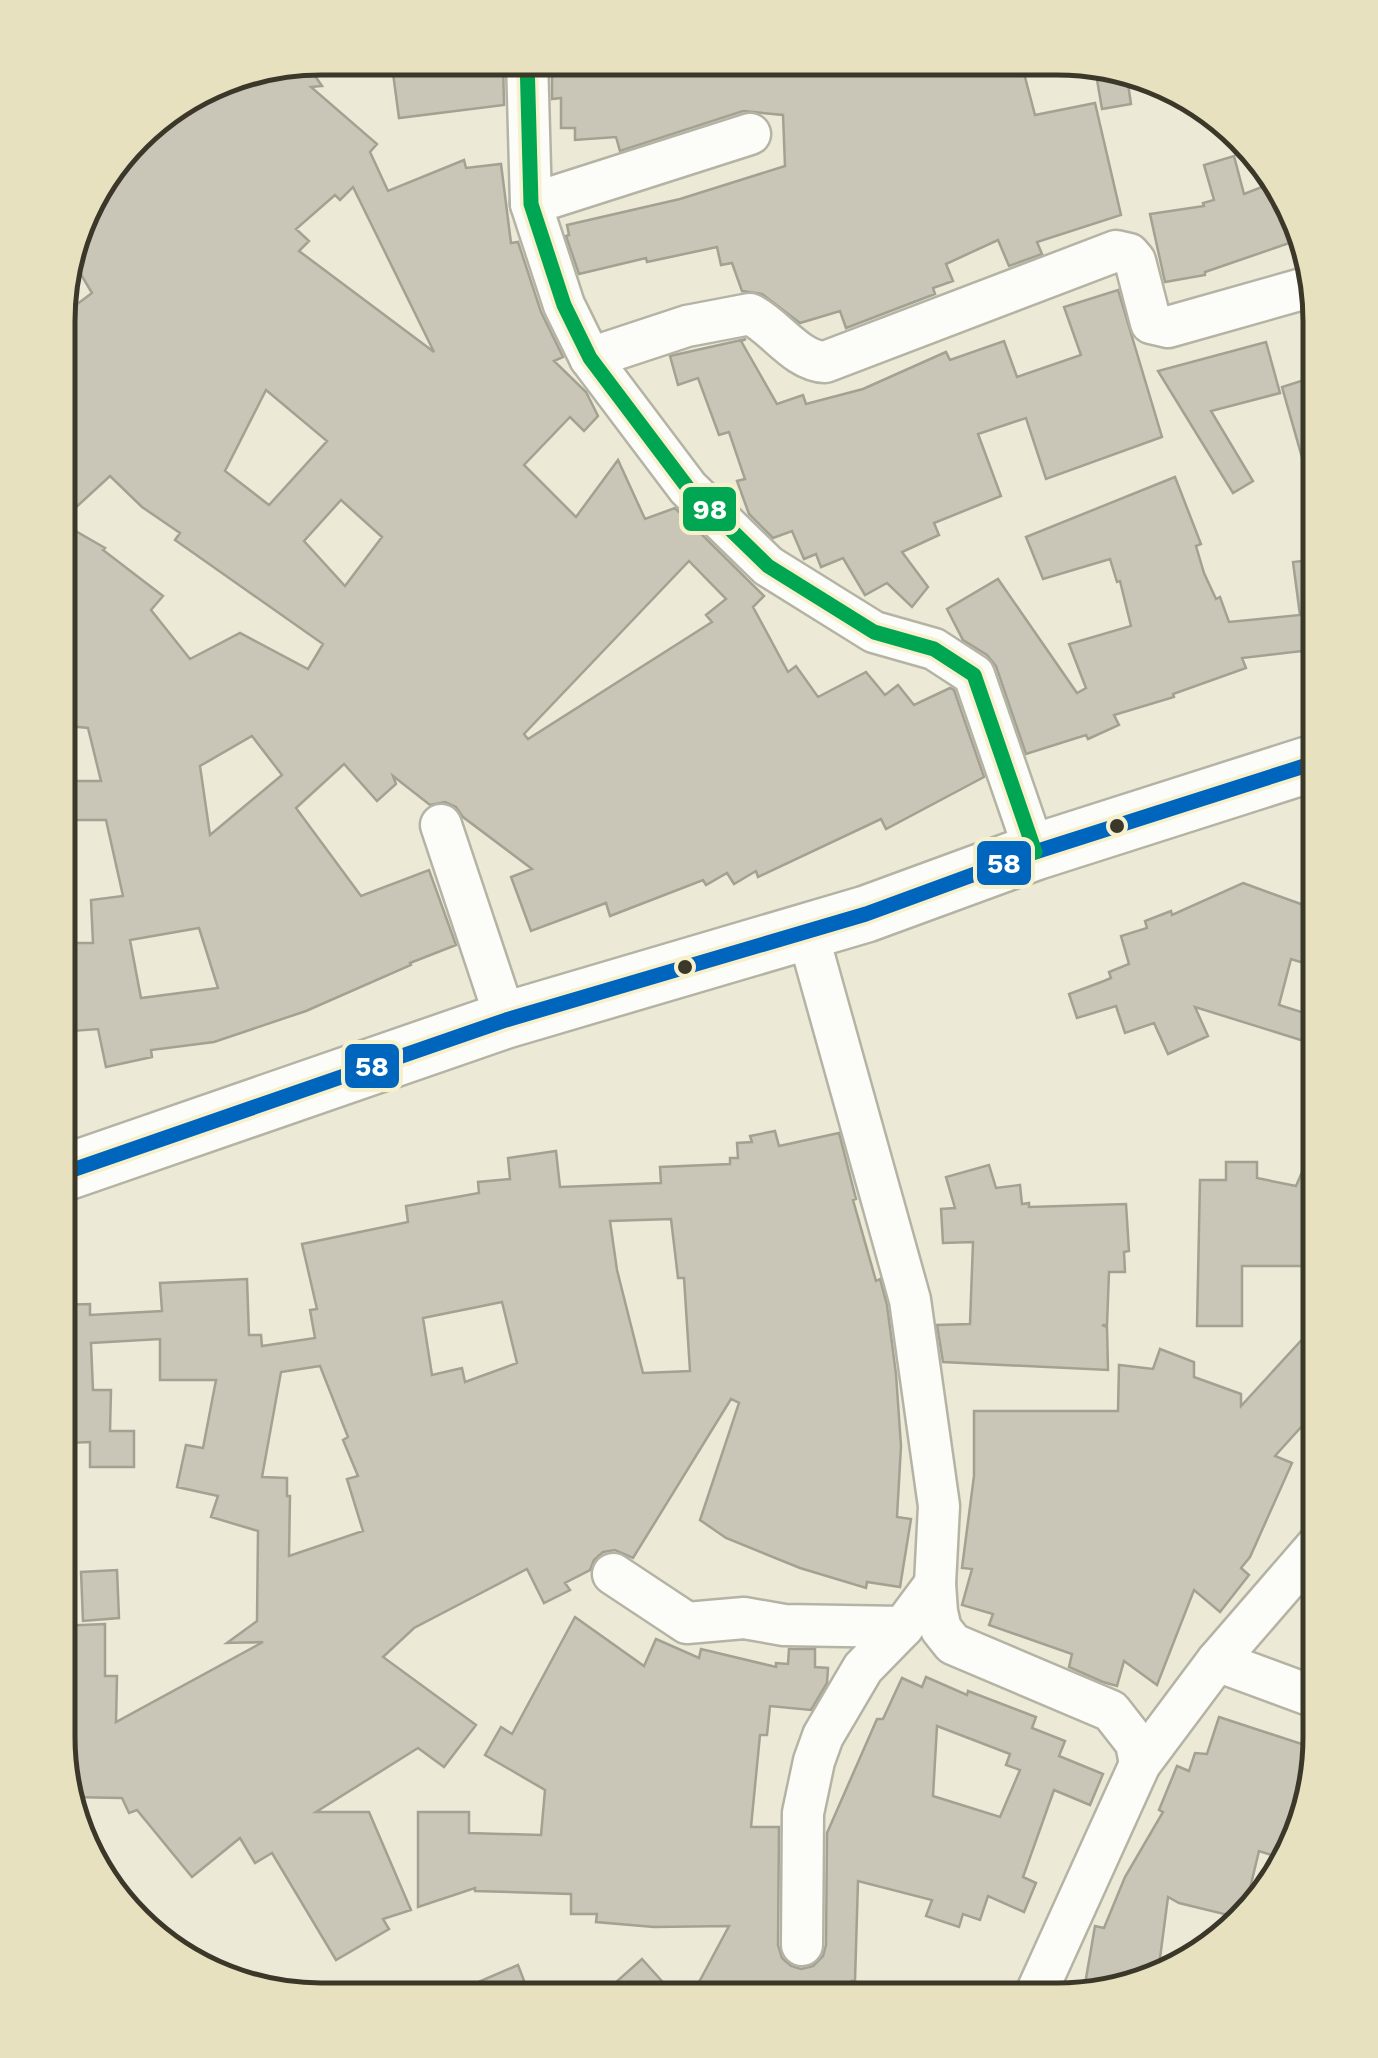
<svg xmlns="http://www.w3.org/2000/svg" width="1378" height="2058" viewBox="0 0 1378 2058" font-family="'Work Sans',sans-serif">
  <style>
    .building { fill: #c9c6b7; stroke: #a3a192; stroke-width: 2.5; fill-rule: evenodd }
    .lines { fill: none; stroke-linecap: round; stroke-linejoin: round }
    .minor-casing { stroke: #b5b3a4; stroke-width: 45 }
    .highway-casing { stroke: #b5b3a4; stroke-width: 60 }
    .minor { stroke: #fcfcf9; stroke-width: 40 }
    .highway { stroke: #fcfcf9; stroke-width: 55 }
    .bus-1-casing { stroke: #f6f0cc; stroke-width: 22 }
    .bus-2-casing { stroke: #f6f0cc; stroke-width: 22 }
    .bus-1 { stroke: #0065bd; stroke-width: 15 }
    .bus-2 { stroke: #00a651; stroke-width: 15 }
    .bus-dot { fill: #3b382a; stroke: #f6f0cc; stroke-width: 4 }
    .rim { fill: none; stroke: #3b382a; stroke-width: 5 }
    .line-badge { stroke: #f6f0cc; stroke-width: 4 }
    .badge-label { font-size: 28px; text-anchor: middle; font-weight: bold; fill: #fff }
  </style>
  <rect width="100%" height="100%" fill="#ece9d6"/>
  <g class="building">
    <path d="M391,58L503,59L504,105L399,118Z"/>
    <path d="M552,59L961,62L962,69L989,62H1021L1035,115L1095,103L1121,215L1037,242L1042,254L1009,266L998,240L946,264L953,281L933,288L935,294L846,328L840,311L800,323L762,294L742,291L732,263L721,265L717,247L647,262L646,258L579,274L566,236L569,235L567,225L680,199L785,166L783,115L743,111L620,151L616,137L575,140V128H561V98L552,99Z"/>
    <path d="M304,60L322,86L311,87L377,144L370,152L388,191L464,160L466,168L501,164L511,243L518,242L541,312L563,357L554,361L586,392L598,416L584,431L570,417L524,465L576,517L618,460L645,519L675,508L764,596L753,607L788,672L796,666L818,697L866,672L885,695L898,685L914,705L950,688L954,690L984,777L886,829L881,819L758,877L756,871L734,884L727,873L706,885L703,880L610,916L606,903L531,931L511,877L532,869L463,817L456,807L445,802L430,805L393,776L396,784L377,801L344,764L296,808L361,896L429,870L456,945L410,963L411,965L306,1011L214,1042L151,1050L152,1057L106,1067L98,1029L59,1032V943H93L91,900L123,896L106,820H59V781H101L88,728L59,725L60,317L92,293L70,256L92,190L148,122L236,72ZM353,187L434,352L299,251L309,241L296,229L335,195L340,200ZM266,390L327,441L269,505L225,471ZM110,476L142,507L180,533L175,540L323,644L308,669L240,633L190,659L151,610L163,596L103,550L105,548L60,522ZM341,500L382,537L345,586L304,541ZM689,561L726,599L706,615L712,622L528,739L524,734ZM252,736L282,775L210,835L200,766ZM199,928L218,988L141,998L130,940Z"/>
    <path d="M1094,62H1108L1126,70L1131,104L1102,109Z"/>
    <path d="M1234,156L1244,194L1272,183L1300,219L1304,238L1205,272V275L1165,282L1150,214L1204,206L1203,203L1214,200L1204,165Z"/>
    <path d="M1118,290L1162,437L1046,479L1026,418L978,434L1001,496L934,523L939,535L902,552L928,587L912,607L887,583L865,595L843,558L821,567L816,554L804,559L792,531L773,538L749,514L737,481L745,479L729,432L719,435L698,378L678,385L670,356L746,339L741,341L777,404L803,395L806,404L863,389L946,352L950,360L1004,341L1017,377L1081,355L1064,307Z"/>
    <path d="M1266,342L1280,393L1211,411L1253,481L1233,493L1158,371Z"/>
    <path d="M1320,375V495L1313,496L1282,387Z"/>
    <path d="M1175,477L1201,544L1196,546L1204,573L1216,599L1220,597L1229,622L1300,615L1293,562L1320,559V649L1242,658L1246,668L1173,694L1174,697L1114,715L1119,725L1088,739L1086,735L1026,754L996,666L987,655L963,640L947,609L998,579L1077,693L1086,688L1069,644L1131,626L1120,581L1117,582L1110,559L1043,579L1026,537Z"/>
    <path d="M1243,883L1320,911V968L1291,959L1279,1005L1320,1018V1046L1195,1007L1208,1036L1168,1054L1154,1023L1125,1033L1116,1006L1077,1018L1069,994L1104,981L1111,978L1109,972L1129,964L1121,936L1147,928L1145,921L1171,911L1172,915Z"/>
    <path d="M775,1131L779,1146L839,1133L856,1199L853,1200L876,1281L880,1279L887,1305L896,1374L901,1446L897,1517L911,1519L900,1587L867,1582L866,1588L800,1568L726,1538L700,1520L739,1403L731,1399L633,1558L615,1550L603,1552L594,1560L590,1570L565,1583L570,1590L544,1603L527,1569L414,1628L383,1657L476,1725L444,1767L418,1748L316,1812H369L411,1910L383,1919L389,1929L336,1960L272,1853L255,1863L240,1838L192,1877L137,1810L129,1813L122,1798L69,1797L58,1737V1626L105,1624V1676H117L116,1722L263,1642L227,1643L257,1621L258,1531L211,1517L218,1496L177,1487L186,1445L203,1448L216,1380H160V1339L91,1343L93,1390H111L110,1431H134V1467H90V1442L67,1443V1431L58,1432V1305L90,1304V1315L162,1311L160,1283L247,1279L249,1335H261L262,1346L315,1338L310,1310L317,1309L302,1244L408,1222L406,1206L479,1193L478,1182L510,1179L508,1158L556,1151L560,1187L661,1183L660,1167L730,1164V1158H738L737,1143L752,1142L750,1136ZM671,1219L678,1278H684L690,1371L643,1373L617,1270L610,1221ZM502,1302L517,1363L465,1382L462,1368L432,1375L423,1318ZM320,1366L348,1437L343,1440L358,1476L347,1479L363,1531L289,1556L290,1496H287V1478L262,1477L281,1372Z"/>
    <path d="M1320,1131V1266H1242V1326H1197L1200,1180H1226V1162H1257V1178L1296,1186Z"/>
    <path d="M989,1165L996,1188L1020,1185L1022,1204L1029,1203V1207L1126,1204L1129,1251L1124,1252L1125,1272H1109L1107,1325H1102L1107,1327L1108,1370L943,1362L937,1325L970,1324L973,1242L943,1243L941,1209L955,1208L946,1177Z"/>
    <path d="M1320,1320V1406L1275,1456L1292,1463L1250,1557L1241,1568L1249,1575L1220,1612L1194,1590L1157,1685L1124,1661L1117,1686L1103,1682L1069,1667L1072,1654L989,1625L993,1614L962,1605L972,1569L962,1568L974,1476V1411H1118L1119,1365L1153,1369L1160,1349L1194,1362V1377L1241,1394V1406Z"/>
    <path d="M117,1570L119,1618L83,1621L81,1572Z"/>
    <path d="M575,1617L644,1666L656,1639L699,1658L701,1649L776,1667V1663L788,1664L789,1649H815V1667L828,1668L827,1683L811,1710L770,1706L767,1735H760L751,1827H779L778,1945L782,1958L791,1966L801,1969L813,1966L823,1956L826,1945L827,1833L877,1719H883L902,1678L922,1687L926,1677L967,1695L968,1691L1036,1717L1032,1728L1065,1741L1059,1756L1103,1774L1090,1805L1054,1790L1023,1877L1036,1883L1024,1912L988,1896L980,1920L963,1914L959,1927L926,1916L932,1900L858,1881L855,1981H852L851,2000L690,1999L729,1926L654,1927L596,1922L597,1914H571V1894L475,1891V1888L418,1907V1812H469V1833L541,1835L545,1790L485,1755L501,1727L512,1734ZM937,1726L1010,1754L1006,1765L1020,1770L1000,1817L933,1796Z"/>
    <path d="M1219,1717L1320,1750L1284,1859L1259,1851L1245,1909L1236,1917L1179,1903L1168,1897L1157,1981L1083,1996L1095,1926L1104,1928L1125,1877L1163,1812L1159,1810L1177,1766L1189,1771L1195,1753L1207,1754Z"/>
    <path d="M642,1959L678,1999H630L615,1983Z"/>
    <path d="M518,1965L531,1999H439Z"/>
  </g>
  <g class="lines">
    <defs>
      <g id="minor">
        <path d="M527,59L531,204L564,305L590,358L688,488L768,566L874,632L934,649L974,675L1035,852"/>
        <path d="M531,204L750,134"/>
        <path d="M590,358L687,326L750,314C775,326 796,361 825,362L1116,251L1129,254L1135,261L1151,323L1168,327L1313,286"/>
        <path d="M441,825L506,1020"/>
        <path d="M807,931L910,1300L939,1506L935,1584L937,1612L941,1629L953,1644L1111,1711L1136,1743L1140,1764"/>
        <path d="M613,1574L687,1623L744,1618L784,1625L903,1627"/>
        <path d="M1217,1661L1320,1699"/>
        <path d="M802,1945L803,1813L814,1761L823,1736L863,1668L903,1627L935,1584"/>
        <path d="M1033,2000L1140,1764L1217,1661L1320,1542"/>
      </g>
      <path id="highway" d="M58,1175L506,1020L866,914L1035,852L1320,761"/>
    </defs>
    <use href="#minor" class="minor-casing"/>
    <use href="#highway" class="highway-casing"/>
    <use href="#minor" class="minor"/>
    <use href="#highway" class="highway"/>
    <defs>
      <path id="bus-1" d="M58,1175L506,1020L866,914L1035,852L1320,761"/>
      <path id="bus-2" d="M527,59L531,204L564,305L590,358L688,488L768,566L874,632L934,649L974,675L1035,852"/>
    </defs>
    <use href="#bus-1" class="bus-1-casing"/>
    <use href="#bus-2" class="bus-2-casing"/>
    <use href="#bus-1" class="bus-1"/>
    <use href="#bus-2" class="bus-2"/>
  </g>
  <g class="bus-dot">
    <circle cx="1117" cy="826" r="9"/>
    <circle cx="685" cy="967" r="9"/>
  </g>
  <path d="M0 0H1378V2058H0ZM321 75H1057A246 246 0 0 1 1303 321V1737A246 246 0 0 1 1057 1983H321A246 246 0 0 1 75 1737V321A246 246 0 0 1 321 75Z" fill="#e7e1bf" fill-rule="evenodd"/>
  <path class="rim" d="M321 75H1057A246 246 0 0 1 1303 321V1737A246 246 0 0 1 1057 1983H321A246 246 0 0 1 75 1737V321A246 246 0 0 1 321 75Z"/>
  <g class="line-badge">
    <rect x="681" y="485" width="57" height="48" rx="10" fill="#00a651"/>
    <rect x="975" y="839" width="58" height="48" rx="10" fill="#0065bd"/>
    <rect x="343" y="1042" width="58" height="48" rx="10" fill="#0065bd"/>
  </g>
  <g class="badge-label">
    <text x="710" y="519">98</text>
    <text x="1004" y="873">58</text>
    <text x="372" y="1076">58</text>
  </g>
</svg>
